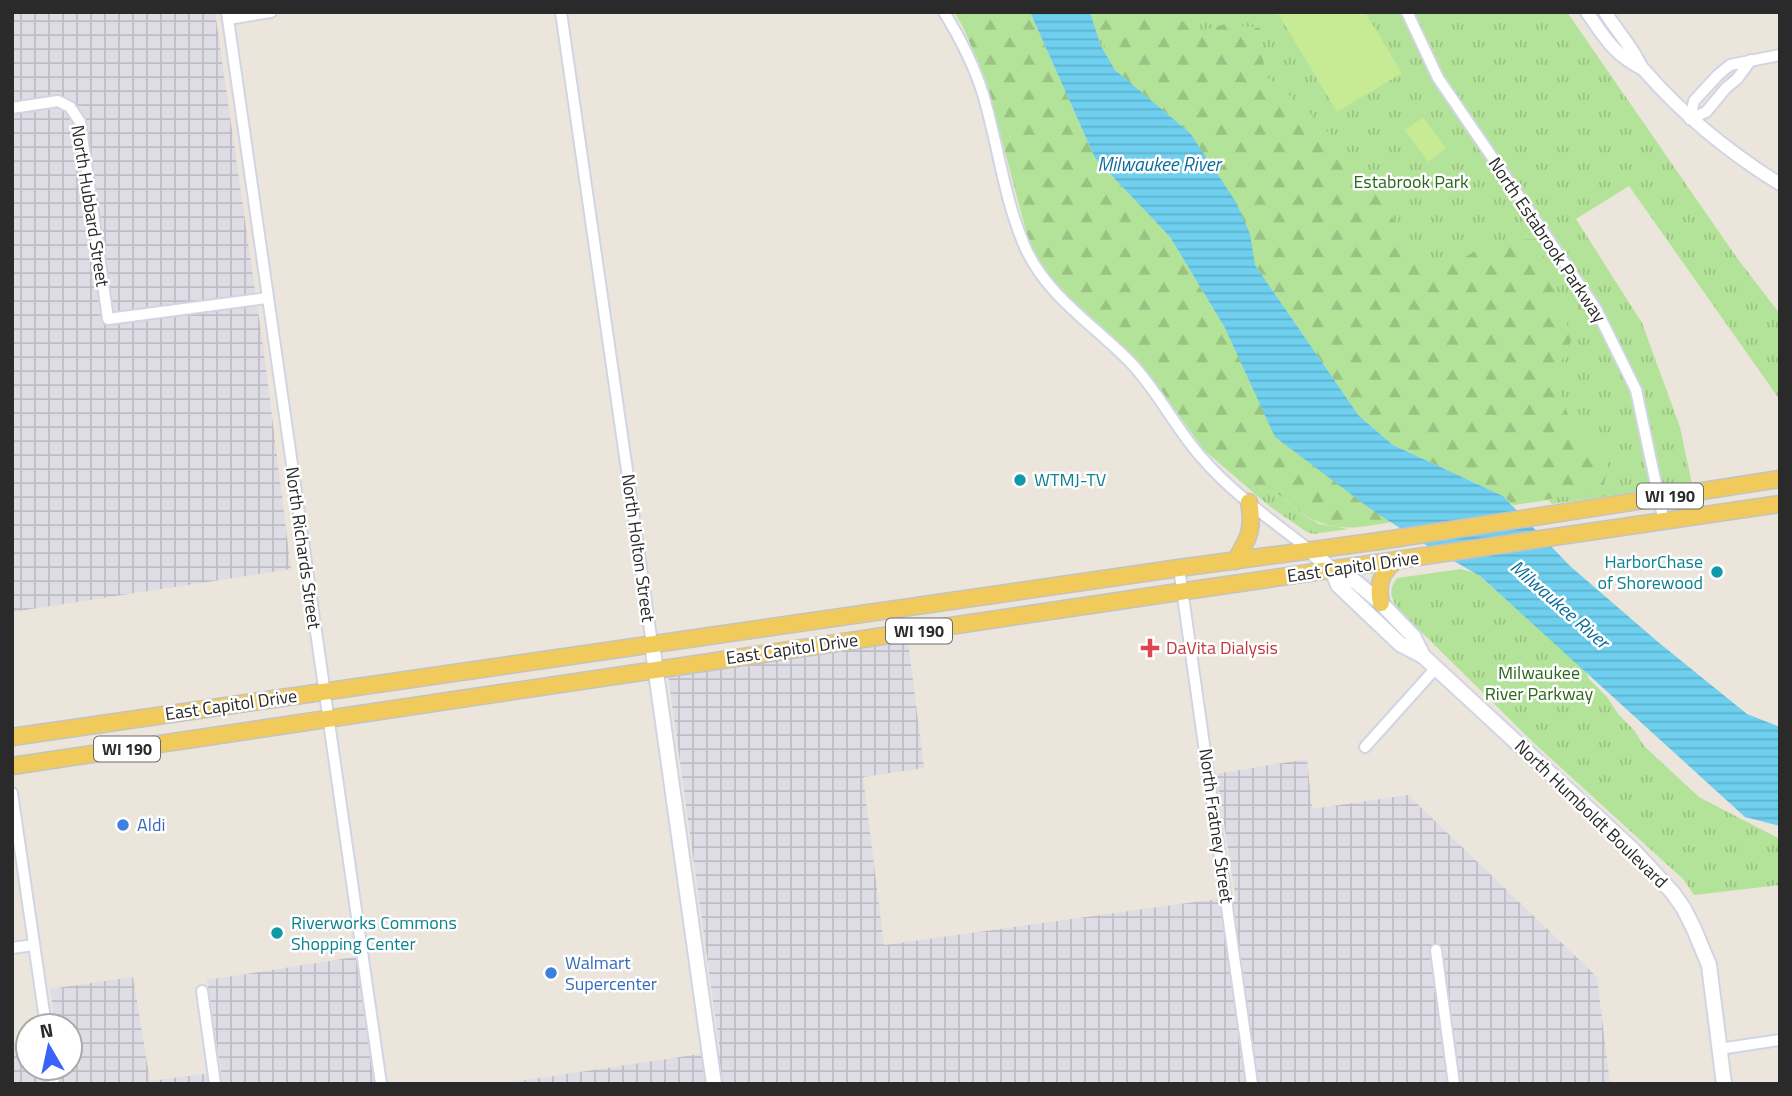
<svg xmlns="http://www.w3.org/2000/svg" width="1792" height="1096" viewBox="0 0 1792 1096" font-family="'Titillium Web',sans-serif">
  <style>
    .industrial { fill: url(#industrial-grid) }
    .grass { fill: url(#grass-tufts) }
    .forest { fill: url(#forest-firs) }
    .pitch { fill: #c7ea94 }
    .water { fill: url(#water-rules) }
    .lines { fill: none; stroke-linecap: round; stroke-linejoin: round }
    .minor-casing { stroke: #d1d5e3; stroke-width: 14 }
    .tertiary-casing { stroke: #d1d5e3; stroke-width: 16 }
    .secondary-casing { stroke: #d1d5e3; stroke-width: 18 }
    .primary-casing { stroke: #c3c3c3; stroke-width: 19 }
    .minor { stroke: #fff; stroke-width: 10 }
    .tertiary { stroke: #fff; stroke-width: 12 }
    .secondary { stroke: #fff; stroke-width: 14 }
    .primary { stroke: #f0cb5c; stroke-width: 16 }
    .culture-dot { fill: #0f9aa8; stroke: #fff; stroke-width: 2.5 }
    .health-dot { fill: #e0444e; stroke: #fff; stroke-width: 2.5 }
    .shop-dot { fill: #3f7fe0; stroke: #fff; stroke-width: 2.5 }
    .labels { text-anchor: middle; stroke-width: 5; stroke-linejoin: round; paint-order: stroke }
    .shield { fill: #fff; stroke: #6a6a6a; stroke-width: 2 }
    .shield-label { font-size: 16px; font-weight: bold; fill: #2a2a2a }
    .park-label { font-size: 18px; fill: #2b671a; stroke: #fff }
    .street-label { font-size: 18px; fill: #2a2a2a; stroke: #fff }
    .culture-label { font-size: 18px; fill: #0d838f; stroke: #fff; text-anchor: start }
    .health-label { font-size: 18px; fill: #be3a42; stroke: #fff; text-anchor: start }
    .shop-label { font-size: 18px; fill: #366cbe; stroke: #fff; text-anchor: start }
    .water-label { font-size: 19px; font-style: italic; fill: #0d6d9a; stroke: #fff }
  </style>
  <defs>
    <pattern id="industrial-grid" width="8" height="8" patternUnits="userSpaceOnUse" patternTransform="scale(1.75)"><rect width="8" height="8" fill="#dedce4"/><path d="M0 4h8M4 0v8" fill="none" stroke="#bfbdc4"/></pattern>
    <pattern id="grass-tufts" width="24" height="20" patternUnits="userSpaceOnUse" patternTransform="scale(1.75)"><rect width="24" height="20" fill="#b3e398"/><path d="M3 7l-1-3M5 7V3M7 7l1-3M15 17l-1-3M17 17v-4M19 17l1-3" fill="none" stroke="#9ac383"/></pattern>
    <pattern id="forest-firs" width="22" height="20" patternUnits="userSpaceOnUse" patternTransform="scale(1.75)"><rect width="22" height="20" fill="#b3e398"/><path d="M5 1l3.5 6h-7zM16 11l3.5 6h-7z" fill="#9ac383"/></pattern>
    <pattern id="water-rules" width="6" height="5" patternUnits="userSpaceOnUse" patternTransform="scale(1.75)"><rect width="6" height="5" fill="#6ecfee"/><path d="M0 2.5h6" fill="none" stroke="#5fb2cc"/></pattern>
  </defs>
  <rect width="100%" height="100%" fill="#ece5dc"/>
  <g class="industrial">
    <path d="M12,12H215L265,360L291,569L12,612Z"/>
    <path d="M908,641L924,768L863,777L884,945L1202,901L1236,898L1216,774L1307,759L1312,809L1408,795L1597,977L1610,1084H500L720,1051L668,675Z"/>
    <path d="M368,955L386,1084H12V1044L28,1042V1068H70V1026H55L50,989L133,977L150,1081L221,1072L207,980Z"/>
  </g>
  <g class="grass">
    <path d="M1090,12H1567L1737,258L1780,314V400L1629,186L1576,219L1642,323L1680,427L1692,484L1552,504L1548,500L1513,505L1503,496L1190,133L1115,70L1101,46Z"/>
    <path d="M1262,489L1277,493L1298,511L1319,524L1349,529L1313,534L1307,532L1272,508L1255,494Z"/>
    <path d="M1461,569L1476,573L1527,618L1579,657L1589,679L1607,697L1619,715L1634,730L1644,746L1699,797L1780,839V885L1694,895L1683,879L1535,744L1397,608C1391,596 1388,590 1397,578Z"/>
  </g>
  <g class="forest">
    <path d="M954,12H1030L1095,158L1170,237L1225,328L1372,510L1392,522C1355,528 1333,534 1300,512C1292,507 1286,499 1278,494C1273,492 1267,491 1262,489L1255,494L1204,450L1155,382L1136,358L1080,309L1052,280L1039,261L1027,235L986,80L963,27Z"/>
    <path d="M1090,12H1173L1195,33L1225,24L1260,28L1265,75L1307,110L1360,166L1383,196L1404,243L1444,268L1495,241L1538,239L1572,339L1555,375L1569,418L1593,445L1609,458L1603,490L1513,505L1503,496L1393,445L1359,416L1255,265L1190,133L1115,70Z"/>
  </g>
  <g class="pitch">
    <path d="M1277,12H1365L1402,73L1337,112Z"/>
    <path d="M1423,117L1446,148L1428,162L1405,130Z"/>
  </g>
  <path class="water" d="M1030,12H1090L1101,46L1115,70L1190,133L1236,202L1250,234L1255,265L1359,416L1393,445L1503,496L1570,566L1658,642L1747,714L1780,727V826L1745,817L1480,576L1426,545L1372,510L1275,437L1225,328L1170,237L1095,158Z"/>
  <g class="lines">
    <defs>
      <g id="minor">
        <path d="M227,12L381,1084"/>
        <path d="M561,12L652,644"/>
        <path d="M944,12C960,38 974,65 983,94C998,144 1004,199 1025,247C1047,297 1096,326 1132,364C1159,393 1176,429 1202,458C1233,494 1274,522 1311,551"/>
        <path d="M1407,12L1438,78L1596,309L1636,390L1664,522"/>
        <path d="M228,19L271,12"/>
        <path d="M12,108L58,101L70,107L80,122L108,319L267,298"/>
        <path d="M1690,119L1694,101L1718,75L1730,65L1780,55"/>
        <path d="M1690,119L1706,112L1726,88L1737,79L1751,60"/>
        <path d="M1179,568L1252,1084"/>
        <path d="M1365,747L1436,668"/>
        <path d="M12,793L46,1026"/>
        <path d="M12,948L34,945"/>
        <path d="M1436,950L1454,1084"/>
        <path d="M202,991L215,1084"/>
        <path d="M1719,1049L1780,1040"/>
        <path d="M52,1068L54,1084"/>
      </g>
      <g id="tertiary">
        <path d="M1587,12C1605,38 1613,53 1641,68"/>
        <path d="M1605,12C1614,26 1624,38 1633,52C1637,58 1639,65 1644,70C1684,116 1728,152 1780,184"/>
      </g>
      <g id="secondary">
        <path d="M1311,551L1332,570L1356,582L1381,603L1413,636L1423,656"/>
        <path d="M1332,570L1338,585L1400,644L1423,656L1634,851L1673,893L1684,909L1694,929L1709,965L1724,1084"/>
        <path d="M652,644L714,1084"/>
      </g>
      <g id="primary">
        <path d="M1235,561C1249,538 1254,529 1249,502"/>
        <path d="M1381,603C1377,585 1381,571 1397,560"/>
        <path d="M12,737L1179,568L1379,541L1780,479"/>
        <path d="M12,766L1165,594L1780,504"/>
      </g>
    </defs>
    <use href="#minor" class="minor-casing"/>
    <use href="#tertiary" class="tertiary-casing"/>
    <use href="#secondary" class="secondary-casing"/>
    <use href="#primary" class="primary-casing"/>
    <use href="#minor" class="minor"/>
    <use href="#tertiary" class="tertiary"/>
    <use href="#secondary" class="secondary"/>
    <use href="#primary" class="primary"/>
  </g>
  <g class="culture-dot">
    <circle cx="1020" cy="480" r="7"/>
    <circle cx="1717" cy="572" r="7"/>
    <circle cx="277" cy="933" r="7"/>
  </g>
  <path class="health-dot" d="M1146.5 637.5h7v7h7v7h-7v7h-7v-7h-7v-7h7z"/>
  <g class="shop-dot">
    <circle cx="123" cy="825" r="7"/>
    <circle cx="551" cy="973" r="7"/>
  </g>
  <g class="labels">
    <g class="shield">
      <rect x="1637" y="483.5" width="66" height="25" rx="5"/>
      <rect x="886" y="618.5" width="66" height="25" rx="5"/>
      <rect x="94" y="736.5" width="66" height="25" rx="5"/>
    </g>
    <g class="shield-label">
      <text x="1670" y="502">WI 190</text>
      <text x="919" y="637">WI 190</text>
      <text x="127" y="755">WI 190</text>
    </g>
    <g class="park-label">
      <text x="1411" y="188">Estabrook Park</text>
      <text x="1539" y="679">Milwaukee<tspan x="1539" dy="21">River Parkway</tspan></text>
    </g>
    <g class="street-label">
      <text transform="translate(90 206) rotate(81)" y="6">North Hubbard Street</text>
      <text transform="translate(1547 240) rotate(56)" y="6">North Estabrook Parkway</text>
      <text transform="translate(303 548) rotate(82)" y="6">North Richards Street</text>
      <text transform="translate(638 548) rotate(82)" y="6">North Holton Street</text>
      <text transform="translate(1353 567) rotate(-8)" y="6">East Capitol Drive</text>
      <text transform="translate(792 649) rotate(-8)" y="6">East Capitol Drive</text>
      <text transform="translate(231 705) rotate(-8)" y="6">East Capitol Drive</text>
      <text transform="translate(1591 814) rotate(44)" y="6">North Humboldt Boulevard</text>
      <text transform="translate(1216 826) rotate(82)" y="6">North Fratney Street</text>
    </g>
    <g class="culture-label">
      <text x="1034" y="486">WTMJ-TV</text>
      <text x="1703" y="568" text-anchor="end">HarborChase<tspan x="1703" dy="21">of Shorewood</tspan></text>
      <text x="291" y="929">Riverworks Commons<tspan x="291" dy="21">Shopping Center</tspan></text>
    </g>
    <g class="health-label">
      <text x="1166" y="654">DaVita Dialysis</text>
    </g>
    <g class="shop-label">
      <text x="137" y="831">Aldi</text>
      <text x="565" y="969">Walmart<tspan x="565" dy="21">Supercenter</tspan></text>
    </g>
    <g class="water-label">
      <text x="1159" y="171">Milwaukee River</text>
      <text transform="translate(1560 604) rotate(41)" y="7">Milwaukee River</text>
    </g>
  </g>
  <rect width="1792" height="1096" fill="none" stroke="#2a2a2a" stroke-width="28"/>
  <g transform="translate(49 1047) rotate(351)"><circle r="33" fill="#ffffff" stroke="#aaaaaa" stroke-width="2"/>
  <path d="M0-5L12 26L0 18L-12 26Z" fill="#3b62fa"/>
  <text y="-10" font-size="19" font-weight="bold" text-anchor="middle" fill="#2a2a2a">N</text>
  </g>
</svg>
